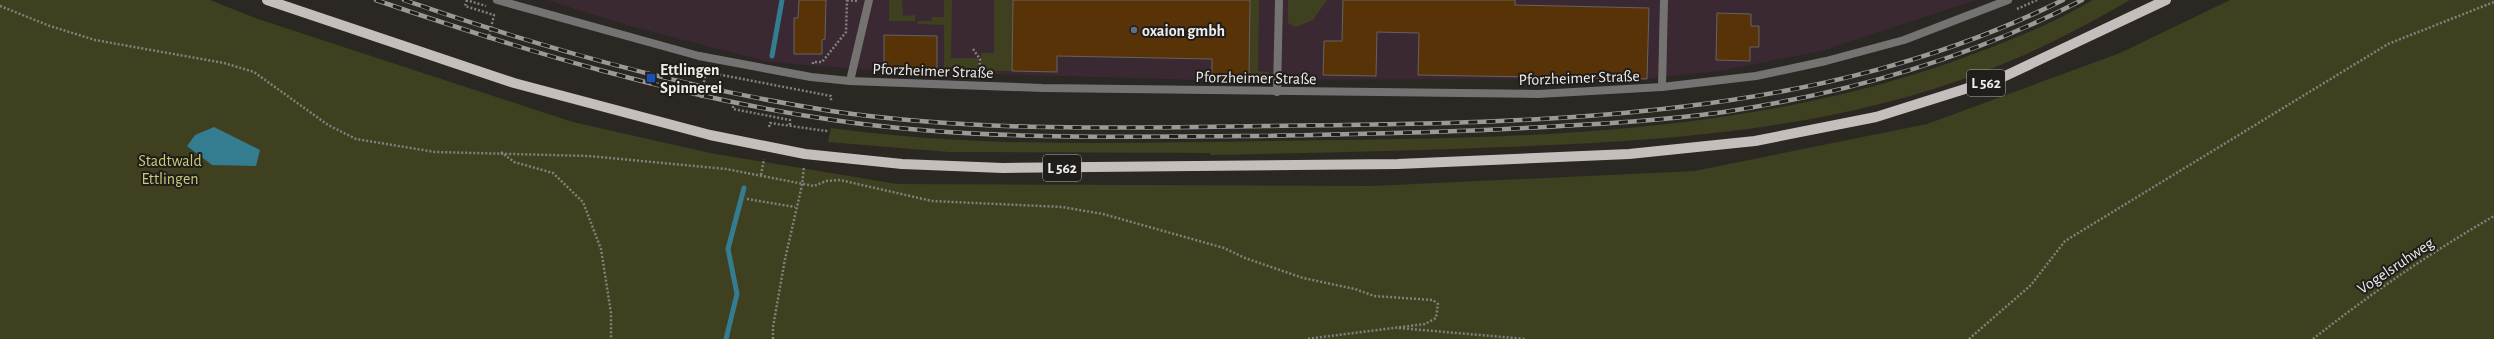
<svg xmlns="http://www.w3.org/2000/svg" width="2494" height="339" viewBox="0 0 2494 339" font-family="'Alegreya Sans',sans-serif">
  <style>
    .commercial { fill: #3a2932 }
    .green { fill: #3e401f }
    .water { fill: #347c8f }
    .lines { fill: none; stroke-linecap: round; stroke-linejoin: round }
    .stream { stroke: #347c8f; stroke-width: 5 }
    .building { fill: #593308; stroke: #67625e }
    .path { stroke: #83807d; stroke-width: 2.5; stroke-dasharray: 2 2; stroke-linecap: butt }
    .lane { stroke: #757372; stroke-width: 8 }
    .street { stroke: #757372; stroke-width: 8 }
    .primary { stroke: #c4bfbc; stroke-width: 10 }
    .rail-casing { stroke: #9c9996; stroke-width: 4.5 }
    .rail { stroke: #211d1a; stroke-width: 3; stroke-dasharray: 9; stroke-linecap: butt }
    .service-dot { fill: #5c6f8a; stroke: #211d1a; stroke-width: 1.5 }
    .transit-dot { fill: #1a4fb4; stroke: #211d1a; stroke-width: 1.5 }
    .labels { text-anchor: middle; stroke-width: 4; stroke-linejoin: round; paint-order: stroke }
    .shield { fill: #211d1a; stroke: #b1afac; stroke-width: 1 }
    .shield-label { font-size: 15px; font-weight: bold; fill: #efedea }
    .poi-label { font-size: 16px; font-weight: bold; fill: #efedea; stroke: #211d1a; text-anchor: start }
    .street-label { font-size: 16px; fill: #efedea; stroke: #211d1a }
    .park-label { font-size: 16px; fill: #c7ce7b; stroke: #211d1a }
  </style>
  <rect width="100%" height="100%" fill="#2b2723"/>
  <path class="commercial" d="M547,0H1976L1821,51L1720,71L1642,79L1200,80L882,71L769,62L630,26Z"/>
  <g class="green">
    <path d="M0,0H210L258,19L573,122L710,153L897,184L1371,186L1694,171L1927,124L2120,53L2230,0H2494V339H0Z"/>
    <path d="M889,0H902L903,16L915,15V21H889Z"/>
    <path d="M944,0H952L951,58H978V70L944,71V25L918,24V21H932V17H944Z"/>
    <path d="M994,0H1013L1012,71H981V53H994Z"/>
    <path d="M1250,0H1259L1258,71L1269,72L1270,78L1249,79Z"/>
    <path d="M1288,0H1327L1313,20L1296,27L1288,23Z"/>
    <path d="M2093,0H2130C2083,27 2036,52 1985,71C1833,130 1666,141 1504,147C1406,151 1308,153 1210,155V153L949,152L828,142L831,128C976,148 1123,143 1269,141C1497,138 1728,139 1946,64C1996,46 2047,27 2093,0Z"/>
  </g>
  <path class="water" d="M214,127L260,150L256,166L212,165L187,146L195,135Z"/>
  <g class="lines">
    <g class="stream">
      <path d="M772,56L782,0"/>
      <path d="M726,339L737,294L728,249L744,188"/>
    </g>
  </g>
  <g class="building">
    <path d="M799,0H826L825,39L822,40V54H794V18H798Z"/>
    <path d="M1013,0H1250L1249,79H1212V59L1057,56V72L1012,71Z"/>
    <path d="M1343,0H1515V5L1649,8L1647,79L1418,75L1419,33L1377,32L1376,76L1323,75L1324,41H1342Z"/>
    <path d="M1717,13L1751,14V26H1759V47H1750V61L1716,60Z"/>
    <path d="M884,35L937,36V70L884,69Z"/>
  </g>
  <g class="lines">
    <g class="path">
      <path d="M466,0L486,6"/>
      <path d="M467,0L465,6L494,15L488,41"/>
      <path d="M847,0L857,1"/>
      <path d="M0,6L50,26L95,40L224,63L254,72L328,125L356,139L435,152L589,156L726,169L814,186L826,181L840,180L932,201L1062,207L1103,214L1224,248L1245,258L1303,278L1355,289L1374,296L1433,300L1438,304L1436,318L1425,324L1306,339"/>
      <path d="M2017,9L2037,0"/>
      <path d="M973,49L980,59L979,74"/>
      <path d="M813,64V62H822L846,32L847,0"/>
      <path d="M701,98L706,72L831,96V102"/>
      <path d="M733,106V109L790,120V126"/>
      <path d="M769,127L770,123L826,131L827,128"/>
      <path d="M501,152L514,162L553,173L583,202L601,249L611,313V339"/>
      <path d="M761,175L764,159"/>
      <path d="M747,199L795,207"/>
      <path d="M1399,328L1526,339"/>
      <path d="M773,339V327L785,259L802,185L804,166"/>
      <path d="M1969,339L2031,285L2065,241L2388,44L2494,2"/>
      <path d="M2313,339C2370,294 2430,253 2494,216"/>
    </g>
    <g class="lane">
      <path d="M1662,87L1664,0"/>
      <path d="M1277,92L1279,0"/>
    </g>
    <g class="street">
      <path d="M497,0L699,56L811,77L850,81L1042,88L1538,94L1662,87L1756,76L1826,61L1904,40L2008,0"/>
      <path d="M850,81L869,0"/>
    </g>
    <path class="primary" d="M267,0L514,83L710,135L805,154L902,164L1003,168L1398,164L1629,154L1755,141L1876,117L2003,77L2166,0"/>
    <defs>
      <g id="rail">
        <path d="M376,0C524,51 677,97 833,120C968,140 1107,137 1243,136C1331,135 1418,133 1506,129C1578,125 1652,122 1724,112C1847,93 1971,58 2082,0"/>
        <path d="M404,0C539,47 690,89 831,111C974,132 1120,128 1264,126C1533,123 1816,123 2063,0"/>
      </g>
    </defs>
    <use href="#rail" class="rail-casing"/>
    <use href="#rail" class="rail"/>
  </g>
  <circle class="service-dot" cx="1134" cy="30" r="4"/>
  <rect class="transit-dot" x="646" y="73" width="10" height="10" rx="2"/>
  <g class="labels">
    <g class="shield">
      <rect x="1967" y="70" width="38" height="26" rx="3"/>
      <rect x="1043" y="155" width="38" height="26" rx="3"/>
    </g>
    <g class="shield-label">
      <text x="1986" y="88">L 562</text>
      <text x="1062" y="173">L 562</text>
    </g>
    <g class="poi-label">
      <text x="1142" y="36">oxaion gmbh</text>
      <text x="660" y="75">Ettlingen<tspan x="660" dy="18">Spinnerei</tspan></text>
    </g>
    <g class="street-label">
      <text transform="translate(933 70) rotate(2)" y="6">Pforzheimer Straße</text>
      <text transform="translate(1256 77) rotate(1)" y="6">Pforzheimer Straße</text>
      <text transform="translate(1579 77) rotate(-2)" y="6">Pforzheimer Straße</text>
      <text transform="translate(2395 265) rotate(-34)" y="6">Vogelsruhweg</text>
    </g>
    <g class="park-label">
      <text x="170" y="166">Stadtwald<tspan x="170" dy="18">Ettlingen</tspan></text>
    </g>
  </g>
</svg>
